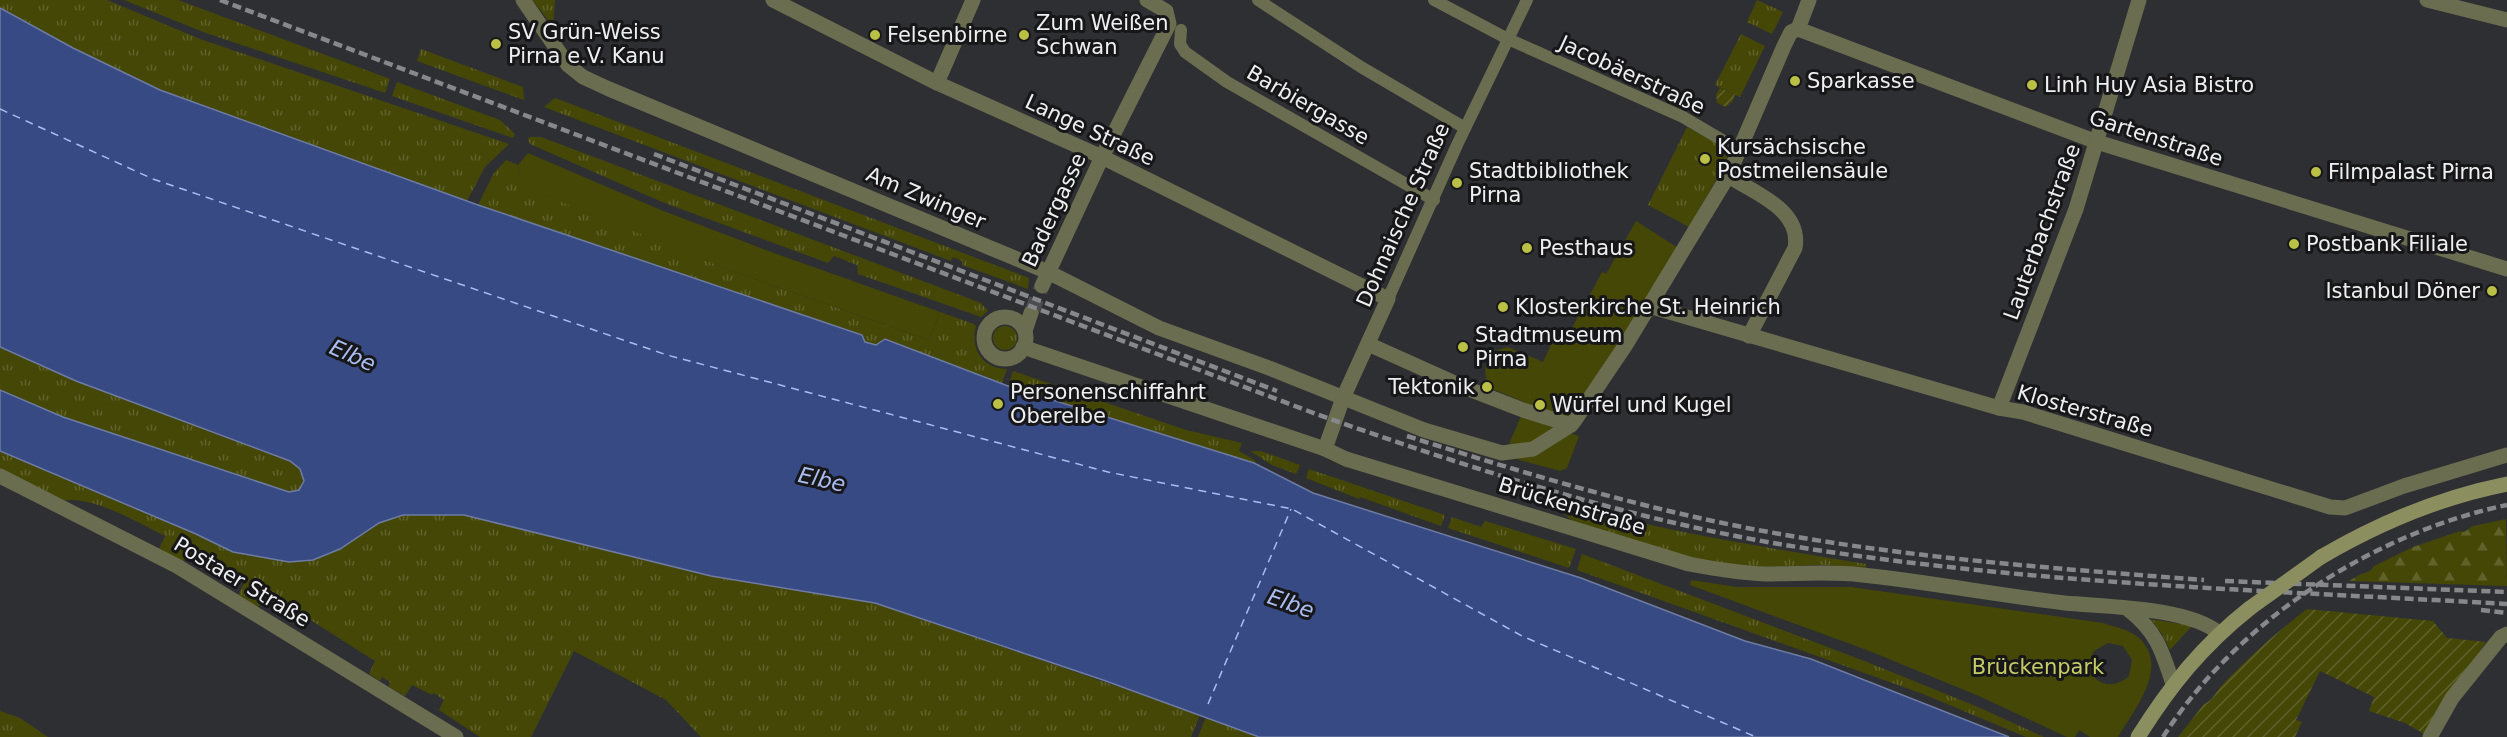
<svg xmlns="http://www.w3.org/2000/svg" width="2507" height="737" viewBox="0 0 2507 737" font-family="'DejaVu Sans',sans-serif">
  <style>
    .grass { fill: url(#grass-tufts) }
    .forest { fill: url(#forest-firs) }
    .park { fill: #454707; fill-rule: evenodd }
    .garden { fill: url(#garden-furrows) }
    .water { fill: #374a83; stroke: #6e7ca4; stroke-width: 1.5 }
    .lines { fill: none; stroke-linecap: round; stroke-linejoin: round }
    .ferry { stroke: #aabdf1; stroke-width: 1.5; stroke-dasharray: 8 6; stroke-linecap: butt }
    .minor-tunnel { stroke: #4b4c50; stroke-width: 15; stroke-dasharray: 15 8; stroke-linecap: butt }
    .pedestrian { stroke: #6a6d4f; stroke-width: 12 }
    .minor { stroke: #6a6d4f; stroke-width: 15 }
    .secondary { stroke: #8b8f5f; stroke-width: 15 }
    .rail { stroke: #87888b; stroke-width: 4.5; stroke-dasharray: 9 4.5; stroke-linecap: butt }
    .secondary-bridge { stroke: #8b8f5f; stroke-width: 15 }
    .poi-dot { fill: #bac045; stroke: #171719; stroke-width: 2 }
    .labels { text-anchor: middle; stroke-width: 6; stroke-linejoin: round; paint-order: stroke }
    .poi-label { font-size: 21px; fill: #eeeff1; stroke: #171719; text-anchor: start }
    .street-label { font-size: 21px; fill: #eeeff1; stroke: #171719 }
    .park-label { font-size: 21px; fill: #c6cc64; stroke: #171719 }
    .water-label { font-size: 22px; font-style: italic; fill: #aabdf1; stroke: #171719 }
  </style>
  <defs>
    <pattern id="grass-tufts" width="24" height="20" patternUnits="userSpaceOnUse" patternTransform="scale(1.5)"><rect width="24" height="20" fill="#454707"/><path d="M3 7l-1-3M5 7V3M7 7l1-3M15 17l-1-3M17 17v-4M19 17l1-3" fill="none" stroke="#60622c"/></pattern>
    <pattern id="forest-firs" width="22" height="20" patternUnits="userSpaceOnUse" patternTransform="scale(1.5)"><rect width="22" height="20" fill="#454707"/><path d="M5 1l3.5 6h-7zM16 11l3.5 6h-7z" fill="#60622c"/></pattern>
    <pattern id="garden-furrows" width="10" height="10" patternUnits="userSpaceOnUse" patternTransform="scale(1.5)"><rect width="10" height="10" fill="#454707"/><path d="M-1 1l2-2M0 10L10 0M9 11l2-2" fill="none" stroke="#60622c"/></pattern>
  </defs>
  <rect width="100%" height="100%" fill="#2e2f33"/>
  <g class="grass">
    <path d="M0,0H107L200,39L509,144L485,167L467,201L160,90L73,48L0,8Z"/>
    <path d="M124,0H178L390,79L385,93L203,32Z"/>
    <path d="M532,0H555L553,26Z"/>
    <path d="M1757,0L1783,12L1772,34L1747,22Z"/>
    <path d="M1741,34L1765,46L1740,97L1715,85Z"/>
    <path d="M421,49L523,87L524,100L417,61Z"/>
    <path d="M397,82L500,120L515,134L513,138L392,96Z"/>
    <path d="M555,98L1029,278L1028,289L962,265V261L953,257L951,261L544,107Z"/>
    <path d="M1687,127L1720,144L1729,152L1724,166L1689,227L1648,205Z"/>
    <path d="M530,137H541L981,303L988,311L981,317L858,274L857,265L834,256L828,263L662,202L530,144L528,139Z"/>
    <path d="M506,160L518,165L520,178L729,270L929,340L940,312L974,324L976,326C970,348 982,369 1007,369L1002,383L979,374L865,342L862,335L478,205L494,173Z"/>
    <circle cx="1005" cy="338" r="12"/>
    <path d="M0,347L76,381L290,461L300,469L304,481L299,490L289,492L63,417L0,390Z"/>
    <path d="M1013,371L1186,430L1242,443L1239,451L1256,461L1254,463L1008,386Z"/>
    <path d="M0,451L196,534L233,552L289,562L340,549L379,523L403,515H464L711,576L875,603L1200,715L1191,737H701L666,700L574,651L531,737H480L439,710L444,700L434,693L432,695L412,685L405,696L389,687L390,682L382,677L380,681L369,674L375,661L268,593L257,608L238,596L244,583L197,558L189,557L180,563L158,551L165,536C139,523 90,494 62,501L0,471Z"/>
    <path d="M1250,451H1261L1300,465L1296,474L1272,465Z"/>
    <path d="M1309,469L1445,515L1441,526L1360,497L1359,499L1306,478Z"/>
    <path d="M1554,505L1577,510L1578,507C1672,533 1770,548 1866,564V568L1821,565L1767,567L1734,565L1691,558L1575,523Z"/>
    <path d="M1452,517L1481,527L1485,521L1576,549L1569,568L1448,528Z"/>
    <path d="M1582,554L1867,662L1978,707L2044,737H2026L1923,694L1577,570Z"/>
    <path d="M2151,619L2192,626L2170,650L2162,634Z"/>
    <path d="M0,711L20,718L48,737H0Z"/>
    <path d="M1206,717L1259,737H1198Z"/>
  </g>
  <path class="forest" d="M2506,519L2507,586L2349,581L2359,575L2370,571L2374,566L2413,547L2460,531L2464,532L2473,526Z"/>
  <g class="park">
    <path d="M528,153L661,210L774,253L940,312L929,340L729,270L529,189L520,178L518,165Z"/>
    <path d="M1636,221L1678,248L1643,307L1570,418L1561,417L1492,389C1478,372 1487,351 1508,347L1543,362L1555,336L1565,341L1602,272L1606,274Z"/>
    <path d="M1521,416L1558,428L1531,445L1507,449Z"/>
    <path d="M1567,432L1579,436L1567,468L1560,471L1516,459Z"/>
    <path d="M1691,580L1737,587H1851L2103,623C2114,627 2128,629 2138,637C2171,666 2134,710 2118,737H2090L2079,730L2075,737H2067L1981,697L1872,652L1690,585ZM2108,643L2123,646L2132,660L2129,676C2107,696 2081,677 2094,651Z"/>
  </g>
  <g class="garden">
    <path d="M1720,88L1735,94L1733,101L1726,107L1717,103L1716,94Z"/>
    <path d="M2307,609L2433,621L2447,638L2486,642L2424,734L2405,723L2369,711L2374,697L2320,671L2296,720L2302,722L2295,737H2178L2204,704C2213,701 2216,691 2223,684C2250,656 2277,632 2307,609Z"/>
  </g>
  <path class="water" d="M0,8L73,48L160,90L478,205L862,335L865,342L876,345L885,339L1008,386L1254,463L1313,493L1581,578L1745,641L1811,659L2009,737H1259L1103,680L875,603L711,576L464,515H403L379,523L340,549L313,560L289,562L233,552L196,534L0,451V390L63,417L289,492L299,490L304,481L300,469L290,461L76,381L0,347Z"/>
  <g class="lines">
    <g class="ferry">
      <path d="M0,109L153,179L667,355L1108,472L1292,509L1522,636L1756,737"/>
      <path d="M1208,704L1291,509"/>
    </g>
    <path class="minor-tunnel" d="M1031,313L1042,286"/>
    <g class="pedestrian">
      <path d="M1258,0L1361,67L1465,128"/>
      <path d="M1434,0L1508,39L1683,117L1739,150"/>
      <path d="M1181,30L1180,44L1185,52L1227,82L1434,200"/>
      <path d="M1388,299L1457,145L1527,0"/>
    </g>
    <g class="minor">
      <path d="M523,0L568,65L583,77L609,89L1048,272L1159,328L1269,368L1424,430L1502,453L1533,449L1571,425L1575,420L1625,346L1728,176L1784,46L1791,32L1798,29"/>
      <path d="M773,0L937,83L1102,157L1388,299L1343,398L1325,449"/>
      <path d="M2427,0L2507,20"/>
      <path d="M1798,29L2097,142L2507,269"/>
      <path d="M1798,29L1809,0"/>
      <path d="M937,83L973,0"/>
      <path d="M1728,176C1755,193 1802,210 1795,248L1749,336"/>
      <path d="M1042,286L1102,157L1169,24L1166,11L1147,0"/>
      <path d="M1649,306L1999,408L2023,412L2330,507L2345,508L2404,486L2507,455"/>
      <circle cx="1005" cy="338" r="21"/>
      <path d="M1025,331L1031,313"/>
      <path d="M1368,344L1466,388L1523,410L1571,425"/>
      <path d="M1023,347L1325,449L1346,459L1689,564C1715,569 1740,573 1766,574C1798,574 1830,571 1862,575C1929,582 1997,595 2065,603C2107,607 2187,607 2219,633"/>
      <path d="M1999,408L2076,209L2139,0"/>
      <path d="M0,476L177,566L456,737"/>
      <path d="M2129,610C2157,632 2162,651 2173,684"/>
      <path d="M2430,737L2452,698L2501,637L2507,634"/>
    </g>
    <g class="secondary">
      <path d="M2321,557C2379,523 2441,497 2507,484"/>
      <path d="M2138,737C2170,686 2202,646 2250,608"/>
    </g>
    <g class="rail">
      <path d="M220,0L1316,414C1466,467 1621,517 1779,544C2020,584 2263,590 2507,604"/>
      <path d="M654,154L1277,391"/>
      <path d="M1407,436C1530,475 1653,512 1780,534C1920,559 2062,569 2204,580"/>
      <path d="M2225,581L2507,592"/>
      <path d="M2481,610L2507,613"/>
      <path d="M2163,737C2237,621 2373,533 2507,505"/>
    </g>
    <path class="secondary-bridge" d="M2250,608L2321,557"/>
  </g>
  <g class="poi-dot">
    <circle cx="875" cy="35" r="6"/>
    <circle cx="1024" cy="35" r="6"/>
    <circle cx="496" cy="44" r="6"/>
    <circle cx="1795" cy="81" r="6"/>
    <circle cx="2032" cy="85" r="6"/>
    <circle cx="1705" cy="159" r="6"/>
    <circle cx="2316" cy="172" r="6"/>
    <circle cx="1457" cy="183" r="6"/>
    <circle cx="2294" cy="244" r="6"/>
    <circle cx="1527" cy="248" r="6"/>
    <circle cx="2492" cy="291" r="6"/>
    <circle cx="1503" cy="307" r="6"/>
    <circle cx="1463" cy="347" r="6"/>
    <circle cx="1487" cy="387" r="6"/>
    <circle cx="998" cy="404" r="6"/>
    <circle cx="1540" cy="405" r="6"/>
  </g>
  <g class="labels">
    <g class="poi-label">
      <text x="1036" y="30">Zum Weißen<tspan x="1036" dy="24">Schwan</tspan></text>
      <text x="508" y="39">SV Grün-Weiss<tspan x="508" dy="24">Pirna e.V. Kanu</tspan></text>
      <text x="887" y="42">Felsenbirne</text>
      <text x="1807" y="88">Sparkasse</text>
      <text x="2044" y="92">Linh Huy Asia Bistro</text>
      <text x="1717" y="154">Kursächsische<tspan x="1717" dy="24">Postmeilensäule</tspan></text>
      <text x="1469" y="178">Stadtbibliothek<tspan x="1469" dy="24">Pirna</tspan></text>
      <text x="2328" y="179">Filmpalast Pirna</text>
      <text x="2306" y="251">Postbank Filiale</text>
      <text x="1539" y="255">Pesthaus</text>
      <text x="2480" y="298" text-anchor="end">Istanbul Döner</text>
      <text x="1515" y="314">Klosterkirche St. Heinrich</text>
      <text x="1475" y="342">Stadtmuseum<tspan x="1475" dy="24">Pirna</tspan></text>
      <text x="1475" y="394" text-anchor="end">Tektonik</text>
      <text x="1010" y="399">Personenschiffahrt<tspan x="1010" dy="24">Oberelbe</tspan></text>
      <text x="1552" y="412">Würfel und Kugel</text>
    </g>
    <g class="street-label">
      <text transform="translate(1632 75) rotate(25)" y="7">Jacobäerstraße</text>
      <text transform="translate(1308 105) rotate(30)" y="7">Barbiergasse</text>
      <text transform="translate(1090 130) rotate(25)" y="7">Lange Straße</text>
      <text transform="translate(2156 138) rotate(18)" y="7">Gartenstraße</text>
      <text transform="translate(926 198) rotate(23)" y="7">Am Zwinger</text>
      <text transform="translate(1054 210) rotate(-65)" y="7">Badergasse</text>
      <text transform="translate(1403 215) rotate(-66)" y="7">Dohnaische Straße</text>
      <text transform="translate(2042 232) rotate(-70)" y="7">Lauterbachstraße</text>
      <text transform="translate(2085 411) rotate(16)" y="7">Klosterstraße</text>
      <text transform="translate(1572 506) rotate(17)" y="7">Brückenstraße</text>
      <text transform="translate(242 582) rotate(31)" y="7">Postaer Straße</text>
    </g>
    <g class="park-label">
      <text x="2038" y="674">Brückenpark</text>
    </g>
    <g class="water-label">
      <text transform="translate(353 355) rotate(24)" y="8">Elbe</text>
      <text transform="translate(822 479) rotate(13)" y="8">Elbe</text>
      <text transform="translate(1291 603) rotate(19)" y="8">Elbe</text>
    </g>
  </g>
</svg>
